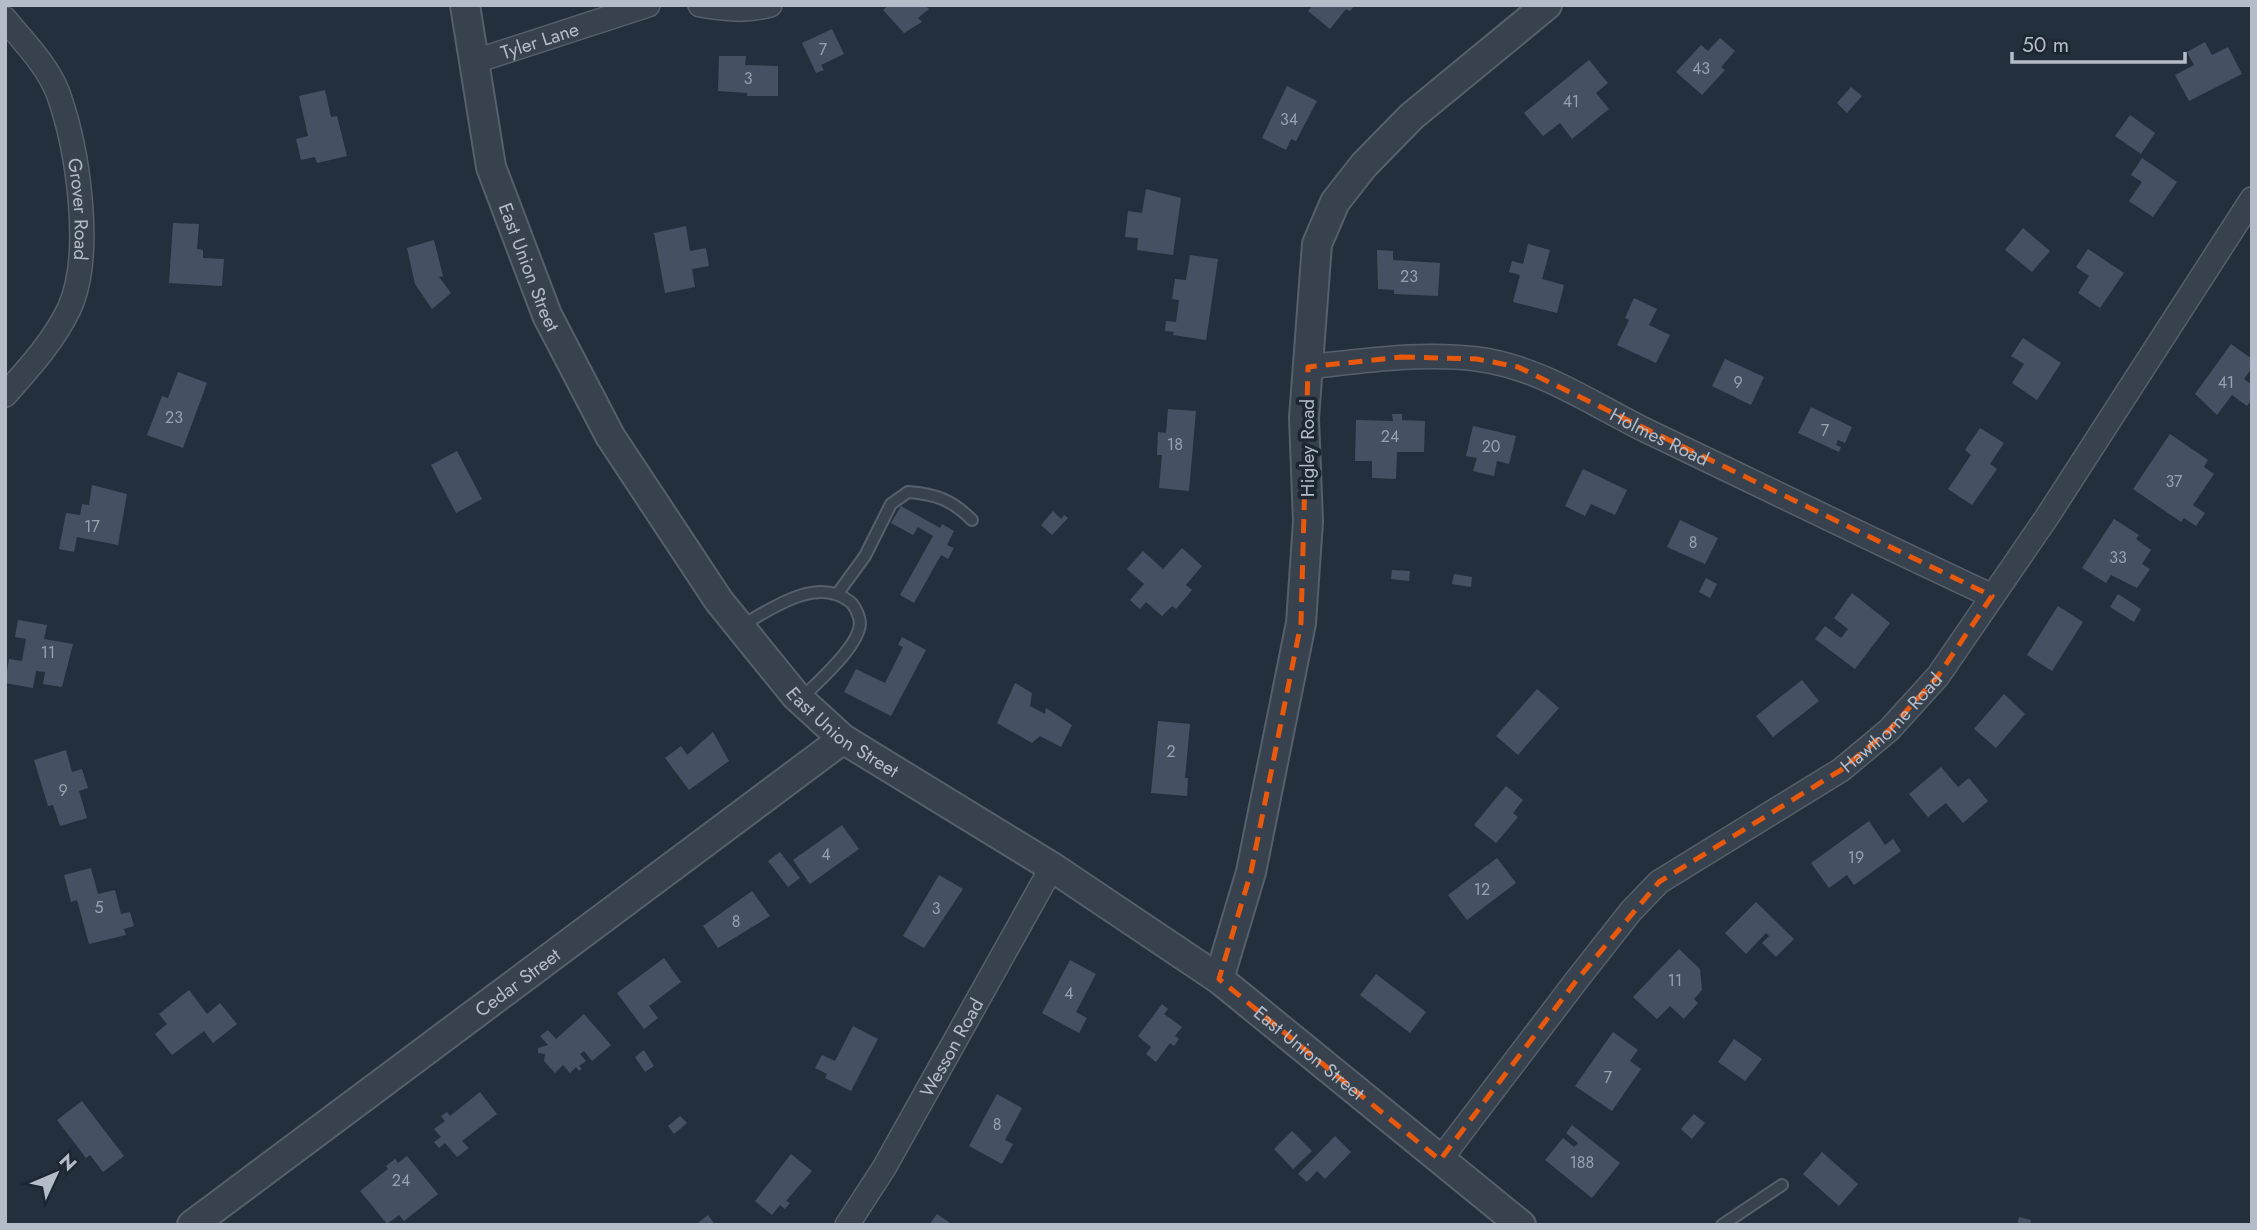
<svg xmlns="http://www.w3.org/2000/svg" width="2257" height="1230" viewBox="0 0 2257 1230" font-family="Jost,sans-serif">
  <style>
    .building { fill: #455162 }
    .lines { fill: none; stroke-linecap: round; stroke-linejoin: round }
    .service-casing { stroke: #565f6c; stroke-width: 14 }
    .minor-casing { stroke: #565f6c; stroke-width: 26 }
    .tertiary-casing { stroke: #565f6c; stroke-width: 32 }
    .service { stroke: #38414e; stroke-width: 10 }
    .minor { stroke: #38414e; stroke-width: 23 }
    .tertiary { stroke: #38414e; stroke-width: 28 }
    .marked { fill: none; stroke: #e8590c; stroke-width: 5; stroke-dasharray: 14 9; stroke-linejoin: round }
    .labels { text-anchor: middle; stroke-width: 7; stroke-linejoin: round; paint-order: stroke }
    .number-label { font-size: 16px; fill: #98a1af }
    .street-label { font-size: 19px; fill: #b4bcc9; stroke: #1d2633 }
  </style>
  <rect width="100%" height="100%" fill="#242f3e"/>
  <g class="building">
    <path d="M889,5H925L929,9L918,18L922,22L904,33L883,10Z"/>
    <path d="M1313,5H1355L1350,11L1346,9L1330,29L1308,11Z"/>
    <path d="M832,29L844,54L821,65L824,70L816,73L802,43Z"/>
    <path d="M1720,38L1735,51L1721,67L1725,70L1702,95L1676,72L1701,45L1708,51Z"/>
    <path d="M2205,42L2212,55L2228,47L2242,74L2189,101L2175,75L2194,65L2187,52Z"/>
    <path d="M719,56H746L745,65L778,66V96H747V93L718,91Z"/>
    <path d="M1589,60L1608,83L1596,93L1609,109L1572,139L1560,123L1543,136L1524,113Z"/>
    <path d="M1287,86L1317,101L1296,141L1291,139L1286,150L1262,138Z"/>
    <path d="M1851,87L1862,96L1847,113L1837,103Z"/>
    <path d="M325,90L331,117L337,116L347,156L317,163L315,157L301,160L296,139L308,136L299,96Z"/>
    <path d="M2130,115L2155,133L2141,154L2115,136Z"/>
    <path d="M2142,158L2177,182L2153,217L2129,201L2142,182L2131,175Z"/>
    <path d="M1146,189L1181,198L1173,255L1137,250L1138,238L1125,237L1128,211L1142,213Z"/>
    <path d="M173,223L199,224L197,249L203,250V258L224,259L222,286L169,283Z"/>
    <path d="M686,226L690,251L706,248L709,266L692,269L695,287L665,293L654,233Z"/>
    <path d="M2023,228L2050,251L2032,272L2005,250Z"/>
    <path d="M434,240L443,276L439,277L451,293L432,309L415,284L407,248Z"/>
    <path d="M1528,244L1550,250L1542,279L1564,285L1557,313L1513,302L1520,275L1509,272L1512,261L1523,264Z"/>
    <path d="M2088,249L2124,273L2100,308L2078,293L2089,276L2076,267Z"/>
    <path d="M1377,250L1393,251V260L1440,263L1438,296L1394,294V290L1378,289Z"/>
    <path d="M1190,255L1218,259L1206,340L1173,335L1174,332L1165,331L1166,321L1176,322L1179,300L1172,299L1175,279L1186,280Z"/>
    <path d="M1634,298L1657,309L1649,325L1670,335L1656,363L1617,345L1629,320L1625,318Z"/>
    <path d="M2023,338L2061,363L2037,400L2012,383L2024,364L2011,356Z"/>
    <path d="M2231,344L2252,359V368L2244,379L2252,385V399L2247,406L2232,395L2217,415L2195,394Z"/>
    <path d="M1725,359L1764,377L1751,405L1712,386Z"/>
    <path d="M178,372L207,383L183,448L147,435L162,396L168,398Z"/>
    <path d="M1811,407L1852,427L1845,443L1838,440L1836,445L1841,447L1839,452L1798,433Z"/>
    <path d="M1168,409L1196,411L1189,491L1159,488L1162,455H1157L1158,432L1166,433Z"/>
    <path d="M1392,414H1402V420L1425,421L1424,452H1397L1396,479L1372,478V461H1355L1356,420L1393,421Z"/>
    <path d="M1473,426L1516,436L1509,464L1497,461L1494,476L1473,471L1477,458L1466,456Z"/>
    <path d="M1980,428L2004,443L1990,464L1997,469L1972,505L1948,489L1971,455L1965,450Z"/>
    <path d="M2170,434L2208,460L2204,467L2214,474L2193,505L2205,513L2196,526L2184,518L2181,522L2133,489Z"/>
    <path d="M457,451L482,499L456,513L431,465Z"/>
    <path d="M1583,469L1627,490L1615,515L1591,504L1585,516L1565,506Z"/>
    <path d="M92,485L127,494L118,545L77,537L74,552L59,549L66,513L80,515L82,504L89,505Z"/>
    <path d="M901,506L940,528L942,524L954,531L947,545L954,548L948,559L941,555L914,603L900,595L933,536L918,527L913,535L891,523Z"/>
    <path d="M1053,511L1061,519L1064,515L1068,518L1052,535L1041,525Z"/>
    <path d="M2114,519L2139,535L2136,539L2151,550L2142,564L2150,569L2137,588L2111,575L2106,583L2082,568Z"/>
    <path d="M1680,520L1718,538L1705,564L1667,547Z"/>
    <path d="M1182,548L1202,566L1186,585L1192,590L1176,609L1172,606L1162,616L1146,602L1140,609L1130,600L1144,584L1127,569L1143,551L1163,569Z"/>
    <path d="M1392,570L1410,571L1409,581L1391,579Z"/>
    <path d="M1454,574L1472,577L1471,587L1452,584Z"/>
    <path d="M1706,578L1717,584L1710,598L1699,592Z"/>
    <path d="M1852,593L1890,623L1855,669L1815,639L1825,626L1841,638L1848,629L1834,618Z"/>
    <path d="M2118,594L2141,609L2134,622L2110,607Z"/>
    <path d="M2058,606L2083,622L2052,671L2027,655Z"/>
    <path d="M18,620L47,625L44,639L73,644L62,687L43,684L45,672L36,671L33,688L5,683L9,659L22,661L26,639L15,637Z"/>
    <path d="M902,637L926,650L891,716L844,692L856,669L885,683L903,647L898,645Z"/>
    <path d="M1802,680L1819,701L1773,737L1756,716Z"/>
    <path d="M1015,683L1032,693L1030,706L1045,714L1046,708L1072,725L1061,747L1040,736L1032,743L997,723Z"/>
    <path d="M1537,689L1559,708L1518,755L1496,736Z"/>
    <path d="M2004,694L2025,714L1996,748L1974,729Z"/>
    <path d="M1158,721L1190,724L1185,778H1188L1187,796L1151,793Z"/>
    <path d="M713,732L729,761L689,790L665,758L681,746L687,755Z"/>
    <path d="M66,750L72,772L82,769L88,788L79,791L87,818L60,826L53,805L48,806L34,760Z"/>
    <path d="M1941,767L1958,787L1969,778L1988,801L1963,823L1946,803L1928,817L1909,794Z"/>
    <path d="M1506,786L1523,800L1513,813L1518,817L1496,843L1474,825Z"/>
    <path d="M1869,821L1885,845L1893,839L1901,851L1854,885L1847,875L1829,888L1811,863Z"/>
    <path d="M842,825L859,849L810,884L793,860Z"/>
    <path d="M780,852L800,878L788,887L768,861Z"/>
    <path d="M1497,858L1516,883L1467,920L1448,895Z"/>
    <path d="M91,868L98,894L115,890L121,914L130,912L134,926L124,929L126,935L89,944L77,900L71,902L64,875Z"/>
    <path d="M939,875L963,889L924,948L903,936Z"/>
    <path d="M752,891L770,916L718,948L703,926Z"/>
    <path d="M1756,902L1794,939L1776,957L1762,943L1769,936L1766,933L1746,954L1725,933Z"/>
    <path d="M1679,949L1700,969L1702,990L1694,999L1698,1003L1684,1019L1670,1006L1657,1019L1633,997Z"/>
    <path d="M664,958L681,982L649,1006L658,1018L644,1029L617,993Z"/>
    <path d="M1070,960L1096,974L1076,1012L1087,1018L1079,1033L1042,1013Z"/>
    <path d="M1376,974L1426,1012L1410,1033L1360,995Z"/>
    <path d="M189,990L207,1014L220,1003L237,1024L213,1043L204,1031L172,1055L155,1034L167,1024L159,1014Z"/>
    <path d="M1162,1004L1168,1009L1164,1014L1182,1027L1175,1036L1179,1039L1174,1046L1170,1043L1156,1062L1146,1054L1151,1047L1138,1036Z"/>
    <path d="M584,1014L611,1045L592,1061L584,1051L580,1054L586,1061L579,1066L582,1069L579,1071L576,1067L570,1073L563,1065L555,1073L544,1061L545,1054L538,1053V1048L548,1045L540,1036L548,1030L556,1039Z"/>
    <path d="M853,1026L878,1039L851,1091L825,1078L827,1074L815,1068L822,1055L835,1061Z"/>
    <path d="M1613,1032L1638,1050L1630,1061L1641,1069L1612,1111L1575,1086Z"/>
    <path d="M1734,1039L1762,1059L1745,1081L1718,1062Z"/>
    <path d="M644,1050L654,1066L645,1072L635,1057Z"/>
    <path d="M480,1092L497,1114L462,1141L469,1148L457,1157L445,1143L439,1148L434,1142L441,1137L434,1129L445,1121L441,1116L447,1112L450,1116Z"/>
    <path d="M997,1094L1022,1108L1005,1140L1013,1144L1002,1164L969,1146Z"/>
    <path d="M82,1101L124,1156L103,1172L90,1155L86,1158L57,1120Z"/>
    <path d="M1694,1114L1705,1123L1692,1139L1681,1129Z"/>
    <path d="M680,1116L687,1123L674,1134L668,1126Z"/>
    <path d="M1572,1125L1620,1163L1592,1198L1545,1160L1563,1138L1574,1147L1578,1143L1566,1133Z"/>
    <path d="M1292,1131L1312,1151L1293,1169L1274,1149Z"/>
    <path d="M1335,1136L1351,1152L1325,1179L1317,1171L1307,1182L1298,1174Z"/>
    <path d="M1822,1152L1858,1184L1839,1206L1803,1174Z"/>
    <path d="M791,1154L812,1171L786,1201L790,1203L785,1209L780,1205L772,1215L755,1201Z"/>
    <path d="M407,1156L438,1194L404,1221L399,1215L387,1224L360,1191L388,1169L386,1166L395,1159L398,1163Z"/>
    <path d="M937,1214L953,1225H929Z"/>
    <path d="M708,1215L715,1225H699L698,1223Z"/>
    <path d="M2019,1217L2031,1220L2030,1225H2017Z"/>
  </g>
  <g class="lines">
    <defs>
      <g id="service">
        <path d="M838,593L865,556L891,504L908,492C936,494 952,500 972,520"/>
        <path d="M741,626C771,609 816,576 849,601C855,605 860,617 860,624C858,648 816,683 800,700"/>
        <path d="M1722,1225L1782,1185"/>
      </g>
      <g id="minor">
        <path d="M700,5C725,9 746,12 770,5"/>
        <path id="s1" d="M5,19C24,42 47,65 58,93C78,149 94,255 69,309C53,342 29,368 5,395"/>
        <path id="s2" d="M473,62L648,5"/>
        <path id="s3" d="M1308,367C1363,361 1421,352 1477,359C1540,367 1592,404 1647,431C1762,486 1876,542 1992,596"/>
        <path id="s4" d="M1440,1160L1576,981L1631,911L1659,882L1841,770L1889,730L1938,676L2047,517L2252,199"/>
        <path id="s5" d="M847,1225L884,1168L1052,867"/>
      </g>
      <g id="tertiary">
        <path id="s6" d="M465,5L491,167L547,315L610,436L719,601L796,696L843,739L1052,867L1219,979L1521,1225"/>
        <path d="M1219,979L1251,872L1301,623L1308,522L1304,418L1317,244L1335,202L1364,165L1412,116L1547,5"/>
        <path id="s7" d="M192,1225L843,739"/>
      </g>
    </defs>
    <use href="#service" class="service-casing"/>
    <use href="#minor" class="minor-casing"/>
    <use href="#tertiary" class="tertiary-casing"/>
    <use href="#service" class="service"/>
    <use href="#minor" class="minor"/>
    <use href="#tertiary" class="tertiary"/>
  </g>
  <path class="marked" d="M1401,357L1477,359L1518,367L1992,596L1938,676L1889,730L1841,770L1659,882L1576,981L1440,1160L1219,979L1251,872L1301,623L1308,367Z"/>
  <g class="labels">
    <g class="number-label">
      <text x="823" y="55">7</text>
      <text x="1701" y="74">43</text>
      <text x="748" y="84">3</text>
      <text x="1571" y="107">41</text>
      <text x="1289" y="125">34</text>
      <text x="1409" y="282">23</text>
      <text x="1738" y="388">9</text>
      <text x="2226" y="388">41</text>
      <text x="174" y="423">23</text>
      <text x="1825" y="436">7</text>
      <text x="1390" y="442">24</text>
      <text x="1175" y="450">18</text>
      <text x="1491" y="452">20</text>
      <text x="2174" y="487">37</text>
      <text x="92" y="532">17</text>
      <text x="1693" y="548">8</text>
      <text x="2118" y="563">33</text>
      <text x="48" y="658">11</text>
      <text x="1171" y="757">2</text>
      <text x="63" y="796">9</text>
      <text x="826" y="860">4</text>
      <text x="1856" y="863">19</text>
      <text x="1482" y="895">12</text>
      <text x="99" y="913">5</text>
      <text x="936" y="914">3</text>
      <text x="736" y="927">8</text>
      <text x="1675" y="986">11</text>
      <text x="1069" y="999">4</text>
      <text x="1608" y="1083">7</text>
      <text x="997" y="1130">8</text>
      <text x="1582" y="1168">188</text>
      <text x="401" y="1186">24</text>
    </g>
    <g class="street-label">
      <text dy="7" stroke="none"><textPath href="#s2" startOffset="70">Tyler Lane</textPath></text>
      <text dy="7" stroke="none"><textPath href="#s1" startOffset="210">Grover Road</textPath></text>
      <text dy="7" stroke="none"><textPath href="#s6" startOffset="271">East Union Street</textPath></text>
      <text dy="7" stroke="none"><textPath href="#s3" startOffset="369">Holmes Road</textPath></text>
      <text transform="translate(1307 448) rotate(-90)" y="7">Higley Road</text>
      <text dy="7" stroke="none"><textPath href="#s4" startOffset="637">Hawthorne Road</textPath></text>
      <text dy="7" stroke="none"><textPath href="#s6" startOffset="838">East Union Street</textPath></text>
      <text dy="7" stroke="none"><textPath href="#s7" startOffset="406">Cedar Street</textPath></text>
      <text dy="7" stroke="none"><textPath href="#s5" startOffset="206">Wesson Road</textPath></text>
      <text dy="7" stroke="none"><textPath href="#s6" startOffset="1405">East Union Street</textPath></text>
    </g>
  </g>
  <rect width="2257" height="1230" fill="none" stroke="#b4bcc9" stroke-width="14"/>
  <g transform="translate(56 1174) rotate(46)" stroke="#1d2633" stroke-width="5" paint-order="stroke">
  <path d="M0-5L12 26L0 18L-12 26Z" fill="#b4bcc9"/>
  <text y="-10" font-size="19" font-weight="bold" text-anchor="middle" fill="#b4bcc9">N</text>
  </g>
  <path d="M2012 52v10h173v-10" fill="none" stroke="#b4bcc9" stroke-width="3.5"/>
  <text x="2022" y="52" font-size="21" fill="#b4bcc9" stroke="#1d2633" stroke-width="5" paint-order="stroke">50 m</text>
</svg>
